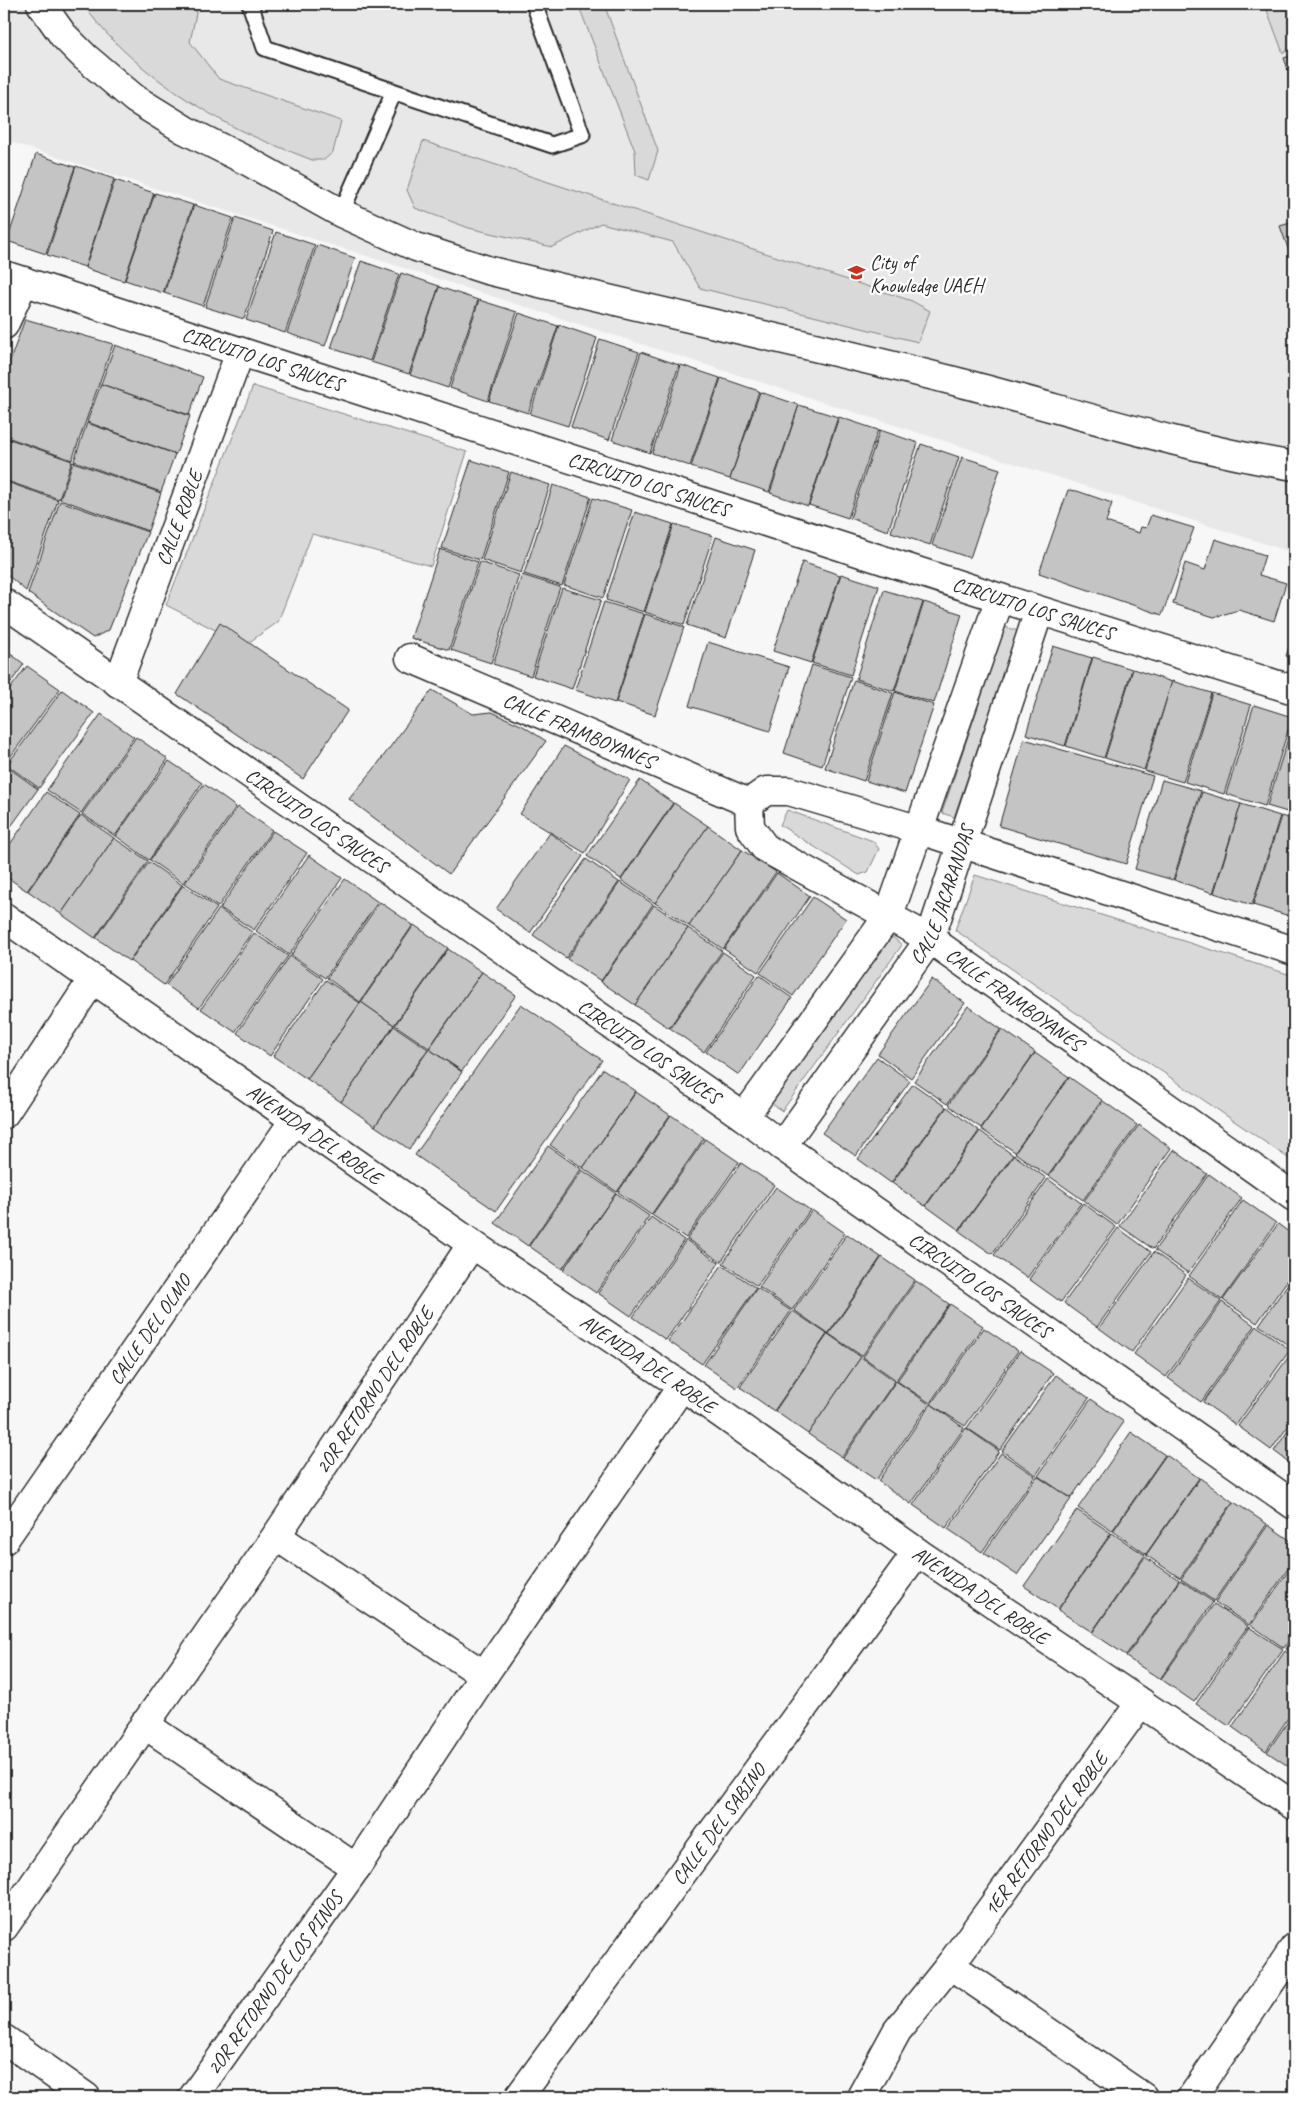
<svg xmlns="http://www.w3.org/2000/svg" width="1298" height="2101" viewBox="0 0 1298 2101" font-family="Caveat,sans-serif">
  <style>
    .built { fill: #e8e8e8 }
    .green { fill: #d9d9d9; stroke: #828282 }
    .building { fill: #c4c4c4; stroke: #2b2b2b }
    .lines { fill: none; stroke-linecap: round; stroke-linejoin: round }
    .service-casing { stroke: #2b2b2b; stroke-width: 19 }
    .minor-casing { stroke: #2b2b2b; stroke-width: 31 }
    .tertiary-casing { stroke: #2b2b2b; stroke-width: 31 }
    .service { stroke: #fff; stroke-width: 15 }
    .minor { stroke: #fff; stroke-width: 28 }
    .tertiary { stroke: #fff; stroke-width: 28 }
    .labels { text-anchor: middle; stroke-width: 4.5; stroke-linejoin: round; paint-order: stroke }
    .poi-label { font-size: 20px; fill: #2b2b2b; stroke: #fff; text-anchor: start }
    .street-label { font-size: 20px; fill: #2b2b2b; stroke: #fff }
  </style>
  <rect width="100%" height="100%" fill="#f7f7f7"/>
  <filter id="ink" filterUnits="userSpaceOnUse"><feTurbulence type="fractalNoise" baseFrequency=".02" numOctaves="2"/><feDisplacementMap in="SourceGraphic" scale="10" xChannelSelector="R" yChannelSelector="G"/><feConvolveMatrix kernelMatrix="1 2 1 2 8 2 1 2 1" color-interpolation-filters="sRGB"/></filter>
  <g filter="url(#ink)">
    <path class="built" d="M4,4H1294V553L4,140Z"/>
    <g class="green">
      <path d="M83,4H198L190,42L219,79L341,121L333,152L324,160H312C285,149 256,139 230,125C175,95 119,56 83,4Z"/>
      <path d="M578,4H604L658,151L649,180L636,175L635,151Z"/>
      <path d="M1285,4H1294V48L1283,53L1267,10Z"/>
      <path d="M423,141L912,301L930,311L918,342L700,288L673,242L601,223L552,247L469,228L415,208L407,190Z"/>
      <path d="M253,386L467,452L431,566L312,534L278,622L245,645L166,605Z"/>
      <path d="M1005,627L1018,631L954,817L942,813Z"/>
      <path d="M787,810L873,841L879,849L868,872L859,875L780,825Z"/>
      <path d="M975,875L1294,976V1162L955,930Z"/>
      <path d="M891,936L902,945L782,1111L771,1103Z"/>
    </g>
    <g class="building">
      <path d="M1294,55V87L1284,58Z"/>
      <path d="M36,154L75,167L46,254L7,241Z"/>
      <path d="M76,166L114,179L85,267L47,255Z"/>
      <path d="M115,180L154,193L124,281L85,268Z"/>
      <path d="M155,193L193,205L163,293L125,280Z"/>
      <path d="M194,205L233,218L203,306L164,293Z"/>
      <path d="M235,218L273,231L244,319L205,307Z"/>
      <path d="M1294,222V265L1280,226Z"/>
      <path d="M276,232L315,245L285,333L246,320Z"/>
      <path d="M317,245L355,258L325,346L287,333Z"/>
      <path d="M361,261L399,274L370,361L331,348Z"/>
      <path d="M401,273L439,286L409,374L371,362Z"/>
      <path d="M439,287L478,300L448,388L410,375Z"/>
      <path d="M479,300L517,312L488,401L450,388Z"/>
      <path d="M519,313L558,326L528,413L489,401Z"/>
      <path d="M25,319L113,344L72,460L4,436V377Z"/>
      <path d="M559,325L597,338L568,426L530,414Z"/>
      <path d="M600,339L639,352L609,440L571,427Z"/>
      <path d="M115,345L203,377L189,415L101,384Z"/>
      <path d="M641,352L679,365L650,453L612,440Z"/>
      <path d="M681,365L720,378L690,466L652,453Z"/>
      <path d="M721,378L759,391L730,479L691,467Z"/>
      <path d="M101,384L190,416L176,454L87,422Z"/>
      <path d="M760,392L799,405L769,492L730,479Z"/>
      <path d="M799,405L838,417L808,506L770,493Z"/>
      <path d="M839,417L878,430L848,518L809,505Z"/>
      <path d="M87,423L175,454L161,492L74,461Z"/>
      <path d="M880,430L918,443L888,531L850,518Z"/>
      <path d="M4,437L72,461L59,499L4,480Z"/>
      <path d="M921,444L959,457L930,545L891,532Z"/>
      <path d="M962,457L1000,469L970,558L932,545Z"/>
      <path d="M471,460L509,472L480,560L442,548Z"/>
      <path d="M73,462L161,493L148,531L60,499Z"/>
      <path d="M511,472L550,485L521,573L482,560Z"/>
      <path d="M4,481L58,500L26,591L4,572Z"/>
      <path d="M553,485L591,497L562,586L524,574Z"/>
      <path d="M1068,490L1077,491L1112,503L1106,522L1139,533L1141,527L1146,528L1151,515L1194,528L1162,615L1039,573Z"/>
      <path d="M593,498L632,510L603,598L564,585Z"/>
      <path d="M60,501L148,532L109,630L93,638L28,593Z"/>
      <path d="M635,512L673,524L644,612L606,600Z"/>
      <path d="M674,524L713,536L684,625L645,612Z"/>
      <path d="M716,537L755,550L726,638L687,625Z"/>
      <path d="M1215,539L1265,555L1259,575L1286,583L1274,621L1239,610L1214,617L1173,604L1185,563L1205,570Z"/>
      <path d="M440,549L478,562L449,650L411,638Z"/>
      <path d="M480,562L519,575L491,663L451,650Z"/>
      <path d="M802,562L840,575L811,663L773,651Z"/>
      <path d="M841,574L879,586L851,675L812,663Z"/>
      <path d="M522,575L560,587L531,676L493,664Z"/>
      <path d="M562,588L601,600L572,689L533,676Z"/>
      <path d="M884,590L923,602L894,691L856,679Z"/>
      <path d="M604,602L644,614L615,703L575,690Z"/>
      <path d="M924,602L962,614L934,703L895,691Z"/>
      <path d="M645,614L684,627L655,715L616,702Z"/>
      <path d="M220,623L348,710L303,779L177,694Z"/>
      <path d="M1294,633V659L1286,656Z"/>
      <path d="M708,642L789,667L770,731L689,706Z"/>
      <path d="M1053,646L1092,658L1065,746L1026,734Z"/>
      <path d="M4,649L24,664L4,692Z"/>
      <path d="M1093,657L1132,669L1104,758L1066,746Z"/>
      <path d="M812,665L851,677L822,766L784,753Z"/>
      <path d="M27,666L60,689L5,764L4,697Z"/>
      <path d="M1133,669L1172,682L1144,770L1105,758Z"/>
      <path d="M854,680L893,693L864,781L825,768Z"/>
      <path d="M1172,681L1211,693L1183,782L1145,771Z"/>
      <path d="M62,690L94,713L39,788L7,765Z"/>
      <path d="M432,690L473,714L492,712L523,726L546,741L449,874L349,799L374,769Z"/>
      <path d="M895,692L934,705L905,793L866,781Z"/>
      <path d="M1212,693L1251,705L1224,794L1185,782Z"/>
      <path d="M1254,705L1292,717L1265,806L1226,794Z"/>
      <path d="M101,714L134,737L81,813L47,790Z"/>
      <path d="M1294,719V814L1267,806Z"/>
      <path d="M136,737L168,759L115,836L82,814Z"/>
      <path d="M1024,739L1153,776L1126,864L999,826Z"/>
      <path d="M564,746L630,780L585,853L520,814Z"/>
      <path d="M169,761L202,783L149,860L116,836Z"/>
      <path d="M6,766L38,789L4,836V769Z"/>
      <path d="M640,780L673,803L621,879L587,856Z"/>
      <path d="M1162,780L1201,791L1173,880L1135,869Z"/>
      <path d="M204,784L236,807L183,883L150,860Z"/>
      <path d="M46,792L80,815L27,891L4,875V853Z"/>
      <path d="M1202,792L1241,804L1213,893L1174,880Z"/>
      <path d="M674,803L708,826L655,903L621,880Z"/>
      <path d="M1241,804L1280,816L1252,905L1214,893Z"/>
      <path d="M238,807L272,830L218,907L185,883Z"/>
      <path d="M81,815L114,838L61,914L28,891Z"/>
      <path d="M1281,816L1294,820V912L1293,917L1253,905Z"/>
      <path d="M708,826L742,850L689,926L655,903Z"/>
      <path d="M273,831L307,853L254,930L220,908Z"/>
      <path d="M550,833L583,856L530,933L496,909Z"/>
      <path d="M114,838L148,861L95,938L61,914Z"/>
      <path d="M742,850L776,872L723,949L689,926Z"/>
      <path d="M309,855L342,878L289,955L256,931Z"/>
      <path d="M586,859L619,882L566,958L533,935Z"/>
      <path d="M149,862L182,885L129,961L96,938Z"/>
      <path d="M777,873L810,896L758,972L724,949Z"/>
      <path d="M345,879L378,902L325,978L291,955Z"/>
      <path d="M620,882L653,904L601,981L567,959Z"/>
      <path d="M183,885L217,908L164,985L130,961Z"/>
      <path d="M813,897L846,919L793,996L760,973Z"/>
      <path d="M380,902L413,925L360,1002L327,978Z"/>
      <path d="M654,905L688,928L635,1005L601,982Z"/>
      <path d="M219,909L252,932L199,1008L166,985Z"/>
      <path d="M414,925L448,948L394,1025L361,1002Z"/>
      <path d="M688,928L722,951L669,1028L635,1005Z"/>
      <path d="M254,933L288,956L235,1032L201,1009Z"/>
      <path d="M448,949L482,972L429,1048L395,1025Z"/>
      <path d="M723,952L756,975L704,1052L670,1028Z"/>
      <path d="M290,956L323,979L270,1056L237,1033Z"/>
      <path d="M482,972L516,995L462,1071L429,1049Z"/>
      <path d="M759,975L792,998L739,1075L706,1052Z"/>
      <path d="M932,979L965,1003L911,1078L878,1054Z"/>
      <path d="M326,980L360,1003L307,1079L273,1056Z"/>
      <path d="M361,1002L394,1025L341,1102L307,1079Z"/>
      <path d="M521,1004L602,1060L496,1211L415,1155Z"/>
      <path d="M968,1006L1001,1029L947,1104L914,1081Z"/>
      <path d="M394,1026L428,1049L375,1126L341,1102Z"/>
      <path d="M1002,1029L1035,1052L981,1128L948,1105Z"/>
      <path d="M429,1049L462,1072L409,1149L375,1126Z"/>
      <path d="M1035,1053L1069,1077L1015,1152L981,1129Z"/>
      <path d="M877,1057L910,1081L856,1156L822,1133Z"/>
      <path d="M603,1069L636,1091L583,1168L550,1145Z"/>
      <path d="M1069,1077L1102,1100L1048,1176L1015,1153Z"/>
      <path d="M913,1084L946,1107L891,1183L858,1159Z"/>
      <path d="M636,1092L670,1115L617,1192L583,1168Z"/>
      <path d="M1103,1101L1137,1125L1083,1200L1049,1176Z"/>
      <path d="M947,1107L979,1131L925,1206L892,1183Z"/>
      <path d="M671,1115L704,1138L651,1215L618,1192Z"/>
      <path d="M1139,1125L1171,1148L1117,1225L1084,1201Z"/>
      <path d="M980,1131L1013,1155L959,1230L926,1206Z"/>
      <path d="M705,1139L739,1162L686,1238L652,1215Z"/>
      <path d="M548,1146L581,1169L528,1246L495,1223Z"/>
      <path d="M1174,1150L1207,1174L1153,1249L1120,1226Z"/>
      <path d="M1014,1155L1046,1178L992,1254L959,1231Z"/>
      <path d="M741,1163L774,1185L721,1262L687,1239Z"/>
      <path d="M582,1170L616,1193L562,1269L529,1246Z"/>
      <path d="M1209,1174L1242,1198L1188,1273L1155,1250Z"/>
      <path d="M1048,1179L1081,1203L1027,1278L994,1255Z"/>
      <path d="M776,1187L810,1210L757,1286L723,1263Z"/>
      <path d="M616,1193L649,1216L596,1293L563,1270Z"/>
      <path d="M1243,1200L1276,1223L1222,1300L1189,1276Z"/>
      <path d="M1083,1203L1116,1227L1061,1302L1029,1279Z"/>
      <path d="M812,1210L845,1233L792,1310L759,1287Z"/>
      <path d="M651,1217L684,1240L631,1316L598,1293Z"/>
      <path d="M1278,1224L1294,1236V1271L1257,1323L1223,1300Z"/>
      <path d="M1118,1228L1151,1252L1097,1327L1064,1303Z"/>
      <path d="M847,1234L881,1257L828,1334L794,1310Z"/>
      <path d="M686,1240L719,1263L666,1340L633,1317Z"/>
      <path d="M1154,1252L1186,1275L1132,1352L1099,1328Z"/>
      <path d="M882,1257L915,1280L862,1356L829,1334Z"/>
      <path d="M722,1265L756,1288L702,1364L668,1341Z"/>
      <path d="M1294,1275V1343L1291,1347L1259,1325Z"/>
      <path d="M1188,1278L1221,1301L1166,1377L1134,1354Z"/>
      <path d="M916,1281L949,1304L896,1380L863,1357Z"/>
      <path d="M757,1288L791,1311L737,1388L704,1365Z"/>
      <path d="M1222,1302L1255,1326L1201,1402L1168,1378Z"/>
      <path d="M950,1304L983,1326L930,1403L897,1381Z"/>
      <path d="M793,1311L827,1334L774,1411L740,1387Z"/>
      <path d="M1257,1326L1290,1350L1236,1425L1203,1402Z"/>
      <path d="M984,1328L1018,1351L965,1426L931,1404Z"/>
      <path d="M828,1334L861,1357L808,1434L775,1411Z"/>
      <path d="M1020,1351L1053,1373L1000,1450L967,1428Z"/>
      <path d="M1293,1351L1294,1352V1418L1271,1450L1238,1426Z"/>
      <path d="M861,1357L895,1381L842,1457L808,1434Z"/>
      <path d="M1056,1375L1089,1398L1036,1475L1002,1451Z"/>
      <path d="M896,1381L929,1404L876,1480L843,1458Z"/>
      <path d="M1091,1399L1124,1422L1071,1498L1038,1476Z"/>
      <path d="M931,1404L964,1428L911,1504L878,1481Z"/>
      <path d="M1294,1422V1466L1274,1451Z"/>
      <path d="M966,1428L999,1451L946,1528L913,1505Z"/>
      <path d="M1131,1432L1165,1455L1112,1531L1078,1508Z"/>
      <path d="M1001,1453L1035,1476L982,1552L948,1529Z"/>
      <path d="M1166,1455L1199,1478L1146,1554L1113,1531Z"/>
      <path d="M1037,1476L1071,1499L1017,1575L984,1553Z"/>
      <path d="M1200,1478L1233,1502L1180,1578L1146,1555Z"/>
      <path d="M1234,1502L1267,1524L1214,1601L1181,1579Z"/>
      <path d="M1077,1510L1111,1533L1058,1609L1024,1586Z"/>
      <path d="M1268,1525L1294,1543V1560L1249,1625L1215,1602Z"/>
      <path d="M1112,1533L1145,1555L1092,1632L1058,1610Z"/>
      <path d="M1145,1557L1179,1580L1126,1655L1092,1633Z"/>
      <path d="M1294,1563V1633L1284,1648L1251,1625Z"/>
      <path d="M1180,1580L1213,1602L1160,1679L1126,1657Z"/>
      <path d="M1214,1604L1248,1626L1194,1702L1161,1679Z"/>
      <path d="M1249,1627L1283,1649L1229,1726L1196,1704Z"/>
      <path d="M1294,1638V1655L1286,1649Z"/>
      <path d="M1285,1651L1294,1657V1709L1266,1751L1232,1727Z"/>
      <path d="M1294,1713V1770L1267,1752Z"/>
    </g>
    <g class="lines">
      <defs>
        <g id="service">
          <path d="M250,4L265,48L552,145L582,135L534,4"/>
          <path d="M341,213L394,92"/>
        </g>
        <g id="minor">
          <path id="s1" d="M4,275L1000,598L1294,690"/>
          <path d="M4,325L24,281"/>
          <path id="s2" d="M4,603L744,1117L782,1146L1294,1505"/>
          <path id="s3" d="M410,658L749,803"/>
          <path id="s4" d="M118,683L240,352"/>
          <path id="s5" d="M749,803L750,827L765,848L930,939L1294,1197"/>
          <path d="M749,803L766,791H789L920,830L1294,951"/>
          <path id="s6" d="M4,917L472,1244L682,1386L917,1552L1294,1806"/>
          <path d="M4,1114L93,979"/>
          <path d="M744,1117L889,915L1000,598"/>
          <path id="s7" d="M782,1146L930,939L1039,611"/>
          <path d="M276,1536L484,1675"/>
          <path id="s8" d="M4,1540L295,1119"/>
          <path d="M144,1724L356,1868"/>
          <path id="s9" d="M4,1927L276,1536L472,1244"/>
          <path d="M950,1965L1143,2097"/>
          <path d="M4,2039L86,2097"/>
          <path id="s10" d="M193,2097L356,1868L484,1675L682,1386"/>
          <path id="s11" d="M519,2097L917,1552"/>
          <path id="s12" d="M861,2097L897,2031L950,1965L1141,1702"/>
          <path d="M1192,2097L1294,1948"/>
        </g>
        <path id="tertiary" d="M41,4L63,35L85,57L135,99L185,130L251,163L341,213L416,247L487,270C643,309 802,342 958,382C1070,411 1180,447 1294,466"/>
      </defs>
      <use href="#service" class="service-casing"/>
      <use href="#minor" class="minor-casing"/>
      <use href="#tertiary" class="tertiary-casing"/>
      <use href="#service" class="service"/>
      <use href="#minor" class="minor"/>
      <use href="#tertiary" class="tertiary"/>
    </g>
  </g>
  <defs>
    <symbol id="university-bare" viewBox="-9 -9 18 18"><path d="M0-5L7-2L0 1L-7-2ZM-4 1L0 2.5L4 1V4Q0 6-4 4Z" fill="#c8321e" stroke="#fff" stroke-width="2.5" paint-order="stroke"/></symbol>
  </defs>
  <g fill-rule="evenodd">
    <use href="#university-bare" x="844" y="260" width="25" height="25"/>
  </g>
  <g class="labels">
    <g class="poi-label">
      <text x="870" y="269">City of<tspan x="870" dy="23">Knowledge UAEH</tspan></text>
    </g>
    <g class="street-label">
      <text dy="7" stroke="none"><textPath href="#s1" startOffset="272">CIRCUITO LOS SAUCES</textPath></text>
      <text dy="7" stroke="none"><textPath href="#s1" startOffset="678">CIRCUITO LOS SAUCES</textPath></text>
      <text dy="7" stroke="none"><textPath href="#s4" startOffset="176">CALLE ROBLE</textPath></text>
      <text dy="7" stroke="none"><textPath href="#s1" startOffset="1082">CIRCUITO LOS SAUCES</textPath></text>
      <text dy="7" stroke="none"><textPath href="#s3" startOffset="184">CALLE FRAMBOYANES</textPath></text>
      <text dy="7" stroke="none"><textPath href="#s2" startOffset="381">CIRCUITO LOS SAUCES</textPath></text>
      <text dy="7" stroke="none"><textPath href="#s7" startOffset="300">CALLE JACARANDAS</textPath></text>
      <text dy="7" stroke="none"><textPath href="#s5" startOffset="342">CALLE FRAMBOYANES</textPath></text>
      <text dy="7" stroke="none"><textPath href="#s2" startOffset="786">CIRCUITO LOS SAUCES</textPath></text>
      <text dy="7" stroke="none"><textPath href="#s6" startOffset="379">AVENIDA DEL ROBLE</textPath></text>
      <text dy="7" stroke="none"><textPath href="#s2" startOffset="1191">CIRCUITO LOS SAUCES</textPath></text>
      <text dy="7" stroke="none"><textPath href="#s8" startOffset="256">CALLE DEL OLMO</textPath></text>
      <text dy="7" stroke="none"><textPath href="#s6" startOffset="784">AVENIDA DEL ROBLE</textPath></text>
      <text dy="7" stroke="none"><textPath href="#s9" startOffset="652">2OR RETORNO DEL ROBLE</textPath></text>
      <text dy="7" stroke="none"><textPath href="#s6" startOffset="1189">AVENIDA DEL ROBLE</textPath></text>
      <text dy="7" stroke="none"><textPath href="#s11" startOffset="338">CALLE DEL SABINO</textPath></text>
      <text dy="7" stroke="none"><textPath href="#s12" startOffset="322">1ER RETORNO DEL ROBLE</textPath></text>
      <text dy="7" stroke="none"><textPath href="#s10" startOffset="140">2OR RETORNO DE LOS PINOS</textPath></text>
    </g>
  </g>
  <rect width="1298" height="2101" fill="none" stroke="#fff" stroke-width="20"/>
  <rect x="10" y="10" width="1278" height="2081" fill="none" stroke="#2b2b2b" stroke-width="2" filter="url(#ink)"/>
</svg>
